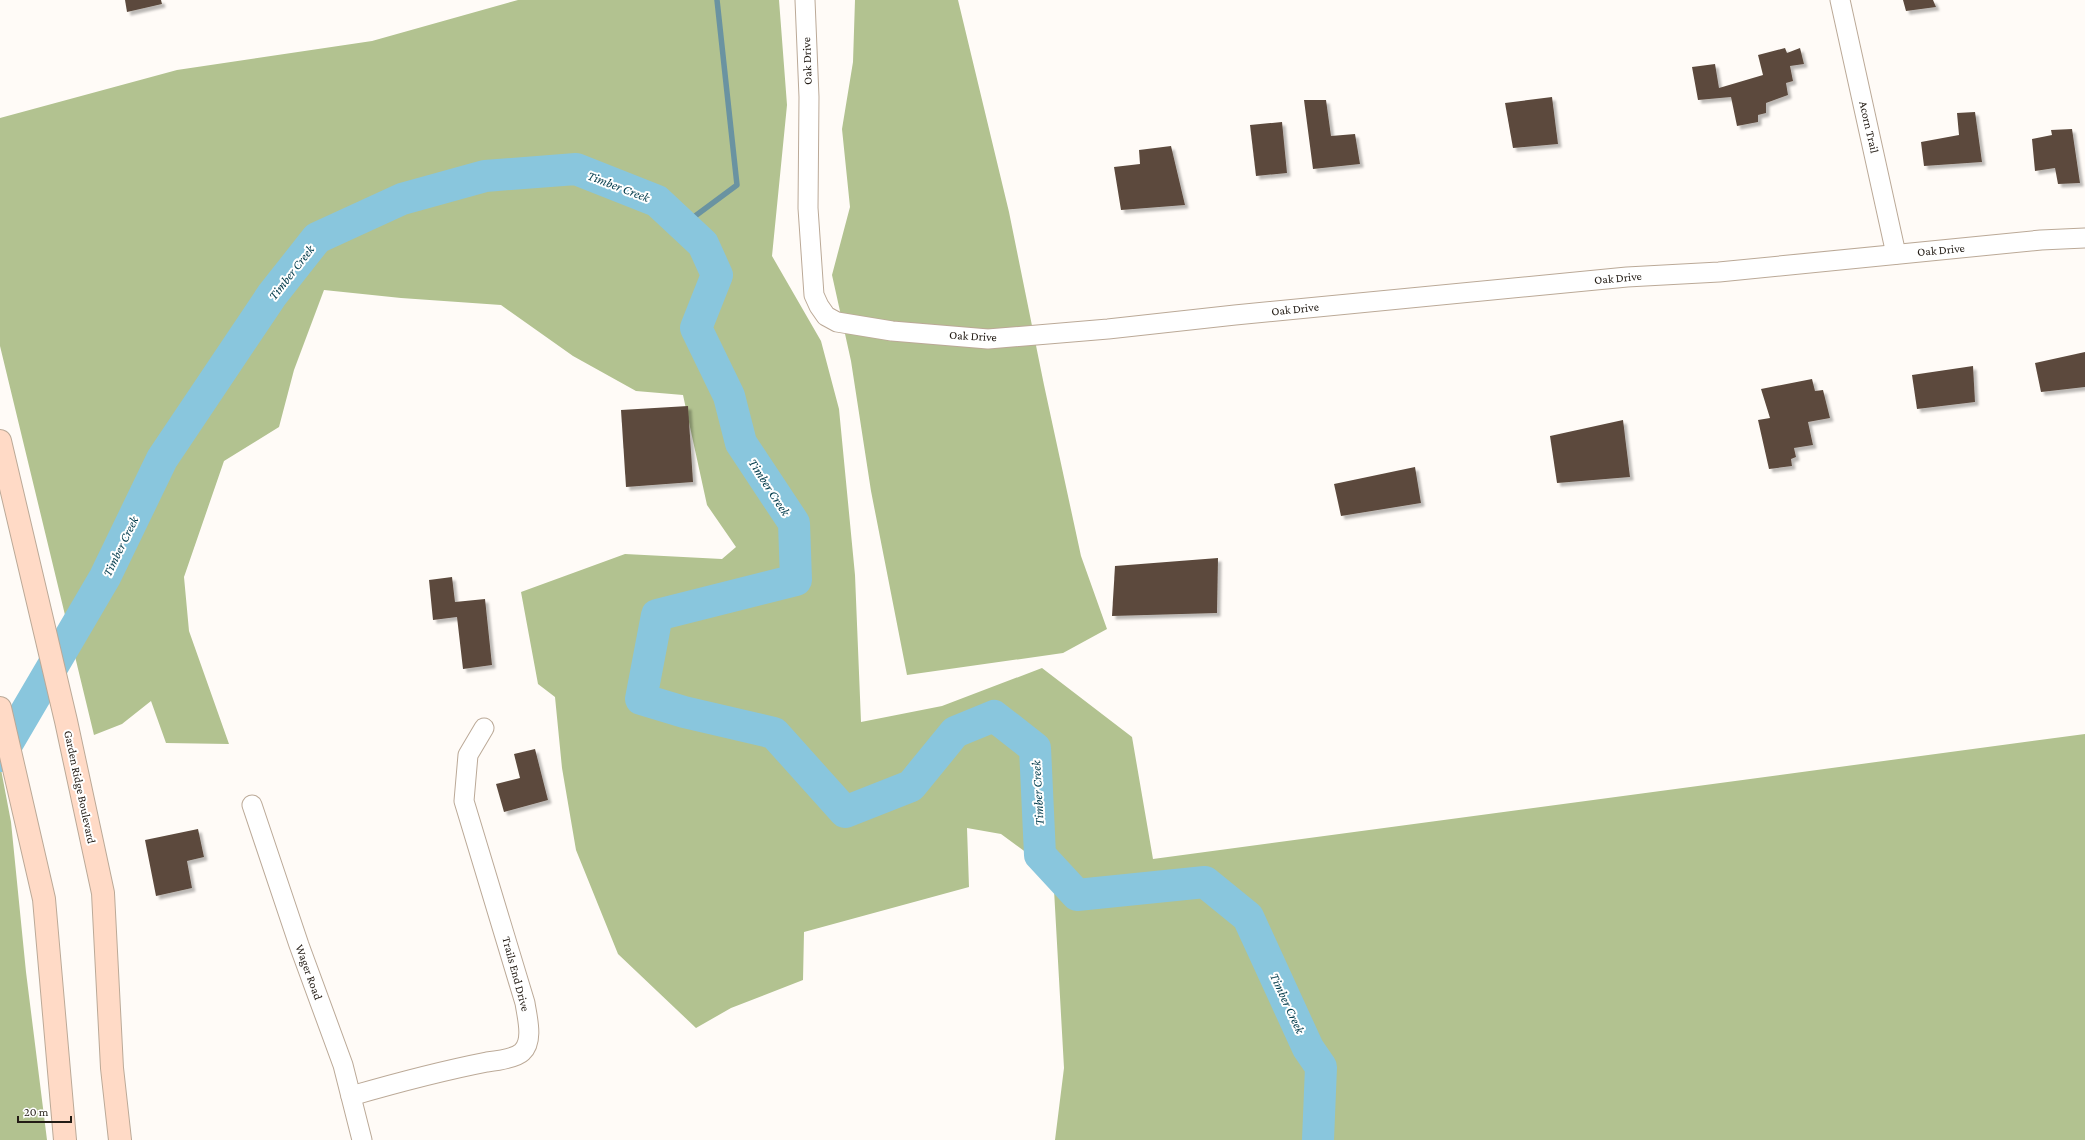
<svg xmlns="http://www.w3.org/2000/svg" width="2085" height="1140" viewBox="0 0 2085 1140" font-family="'Crimson Pro',serif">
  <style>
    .forest { fill: #b2c290 }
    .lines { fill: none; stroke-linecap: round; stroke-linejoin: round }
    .stream { stroke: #6a93a1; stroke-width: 5.5 }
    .river { stroke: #89c6dd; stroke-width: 32 }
    .building { fill: #5c4a3d; filter: url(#shadow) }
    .minor-casing { stroke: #bba997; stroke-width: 21 }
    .secondary-casing { stroke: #bba997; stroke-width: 24 }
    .minor { stroke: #fff; stroke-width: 19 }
    .secondary { stroke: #ffdac6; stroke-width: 22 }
    .labels { text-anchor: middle; stroke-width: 4; stroke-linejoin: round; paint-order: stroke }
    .street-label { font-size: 12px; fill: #231c15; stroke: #fff }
    .water-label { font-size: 13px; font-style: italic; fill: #033c4c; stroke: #fff }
  </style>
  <defs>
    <filter id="shadow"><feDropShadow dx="3.5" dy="3.5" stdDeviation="1" flood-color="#0004"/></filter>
  </defs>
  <rect width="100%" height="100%" fill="#fffbf7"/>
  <g class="forest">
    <path d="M518,0H779L787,105L772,256L821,341L839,409L855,575L861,722L942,706L1042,668L1132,737L1153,859L2085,734V1140H1055L1064,1068L1053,872L1001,834L967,828L969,887L804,932L803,980L731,1008L696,1028L618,954L576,850L562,768L555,697L538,684L521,592L625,554L722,559L736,547L707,505L683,395L636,391L573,356L501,305L401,298L324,290L294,370L279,427L224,461L184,577L189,631L229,744L166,743L151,701L122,724L94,735L0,346V118L177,70L372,41Z"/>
    <path d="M855,0H958L1009,212L1044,385L1081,556L1107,629L1063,653L907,675L871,491L851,361L832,275L850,207L842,129L853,62Z"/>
    <path d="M0,764L11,822L26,972L47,1140H0Z"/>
  </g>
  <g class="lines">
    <path class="stream" d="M683,225L737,185L717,0"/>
    <path class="river" d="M0,756L105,577L162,459L272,295L317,238L402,199L485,176L576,169L657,201L703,244L717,275L696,328L729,396L741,443L794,523L796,580L657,615L641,699L684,712L774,733L845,812L911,786L955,732L994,716L1035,748L1040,855L1077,895L1205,882L1248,917L1308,1048L1321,1067L1318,1140"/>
  </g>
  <g class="building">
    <path d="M125,0H161L162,4L127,12Z"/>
    <path d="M1903,0H1933L1936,7L1906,11Z"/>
    <path d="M1785,48L1787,53L1800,48L1804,64L1790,66L1793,81L1786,83L1788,95L1766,103V113L1758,115V122L1737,126L1731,97L1698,100L1692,67L1715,64L1719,88L1763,75L1758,55Z"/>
    <path d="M1552,97L1558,144L1513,148L1505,103Z"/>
    <path d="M1304,100H1326L1331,136L1355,134L1360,164L1313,169Z"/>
    <path d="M1975,112L1982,162L1924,166L1921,142L1959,135L1957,113Z"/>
    <path d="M1282,122L1287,173L1256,176L1250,125Z"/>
    <path d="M2072,129L2080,183L2058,184L2055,168L2035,171L2032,139L2052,135L2051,130Z"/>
    <path d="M1171,146L1185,205L1121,210L1114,167L1140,164L1139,150Z"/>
    <path d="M2085,352V387L2041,392L2035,363Z"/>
    <path d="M1973,366L1975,402L1917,409L1912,375Z"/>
    <path d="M1812,379L1815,391L1823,390L1830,418L1808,422L1813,445L1794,448L1796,457L1791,459L1792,466L1769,469L1758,420L1770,418L1761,389Z"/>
    <path d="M688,406L693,482L626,487L621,410Z"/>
    <path d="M1623,420L1630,477L1557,483L1550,436Z"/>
    <path d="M1415,467L1421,503L1341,516L1334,484Z"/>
    <path d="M1218,558L1217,613L1112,616L1115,566Z"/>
    <path d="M452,577L455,602L485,599L492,665L463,669L457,617L433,620L429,580Z"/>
    <path d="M535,749L548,800L504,812L496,784L520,778L514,754Z"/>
    <path d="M198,829L204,857L187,861L192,888L156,896L145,840Z"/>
  </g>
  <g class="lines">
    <defs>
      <g id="minor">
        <path d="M805,0L809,97L808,208L814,295L819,306L826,316L837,322L892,331L988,339L1108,329L1235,315L1627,277L1719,272L2041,240L2085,238"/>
        <path d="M1840,0L1896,254"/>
        <path d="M252,805L299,945L343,1065L362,1140"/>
        <path d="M351,1096C396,1083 441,1071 487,1062C495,1061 516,1058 522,1052C534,1041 527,1017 525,1003L464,801L468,755L484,728"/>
      </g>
      <g id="secondary">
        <path d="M0,441L66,721L103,893L112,1068L120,1140"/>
        <path d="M0,708L44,899L65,1140"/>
      </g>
    </defs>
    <use href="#minor" class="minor-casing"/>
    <use href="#secondary" class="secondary-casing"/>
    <use href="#minor" class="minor"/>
    <use href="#secondary" class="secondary"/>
  </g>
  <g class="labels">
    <g class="street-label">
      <text transform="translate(807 61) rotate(-92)" y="4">Oak Drive</text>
      <text transform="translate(1869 127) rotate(77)" y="4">Acorn Trail</text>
      <text transform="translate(1941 250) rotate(-5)" y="4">Oak Drive</text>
      <text transform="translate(1618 278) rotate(-5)" y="4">Oak Drive</text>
      <text transform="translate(1295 309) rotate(-6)" y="4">Oak Drive</text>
      <text transform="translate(973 336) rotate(3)" y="4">Oak Drive</text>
      <text transform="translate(80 787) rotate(78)" y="4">Garden Ridge Boulevard</text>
      <text transform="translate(309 972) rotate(70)" y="4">Wager Road</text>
      <text transform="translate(516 974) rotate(75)" y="4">Trails End Drive</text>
    </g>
    <g class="water-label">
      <text transform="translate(619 186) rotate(21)" y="5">Timber Creek</text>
      <text transform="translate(291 272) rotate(-52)" y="5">Timber Creek</text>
      <text transform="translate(770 487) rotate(57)" y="5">Timber Creek</text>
      <text transform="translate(120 546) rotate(-64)" y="5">Timber Creek</text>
      <text transform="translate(1037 793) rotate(-93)" y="5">Timber Creek</text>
      <text transform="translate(1288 1003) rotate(65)" y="5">Timber Creek</text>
    </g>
  </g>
  <path d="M18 1116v6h53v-6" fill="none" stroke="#231c15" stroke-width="2"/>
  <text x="24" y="1116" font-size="12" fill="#231c15" stroke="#ffffff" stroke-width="3" paint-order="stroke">20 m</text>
</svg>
